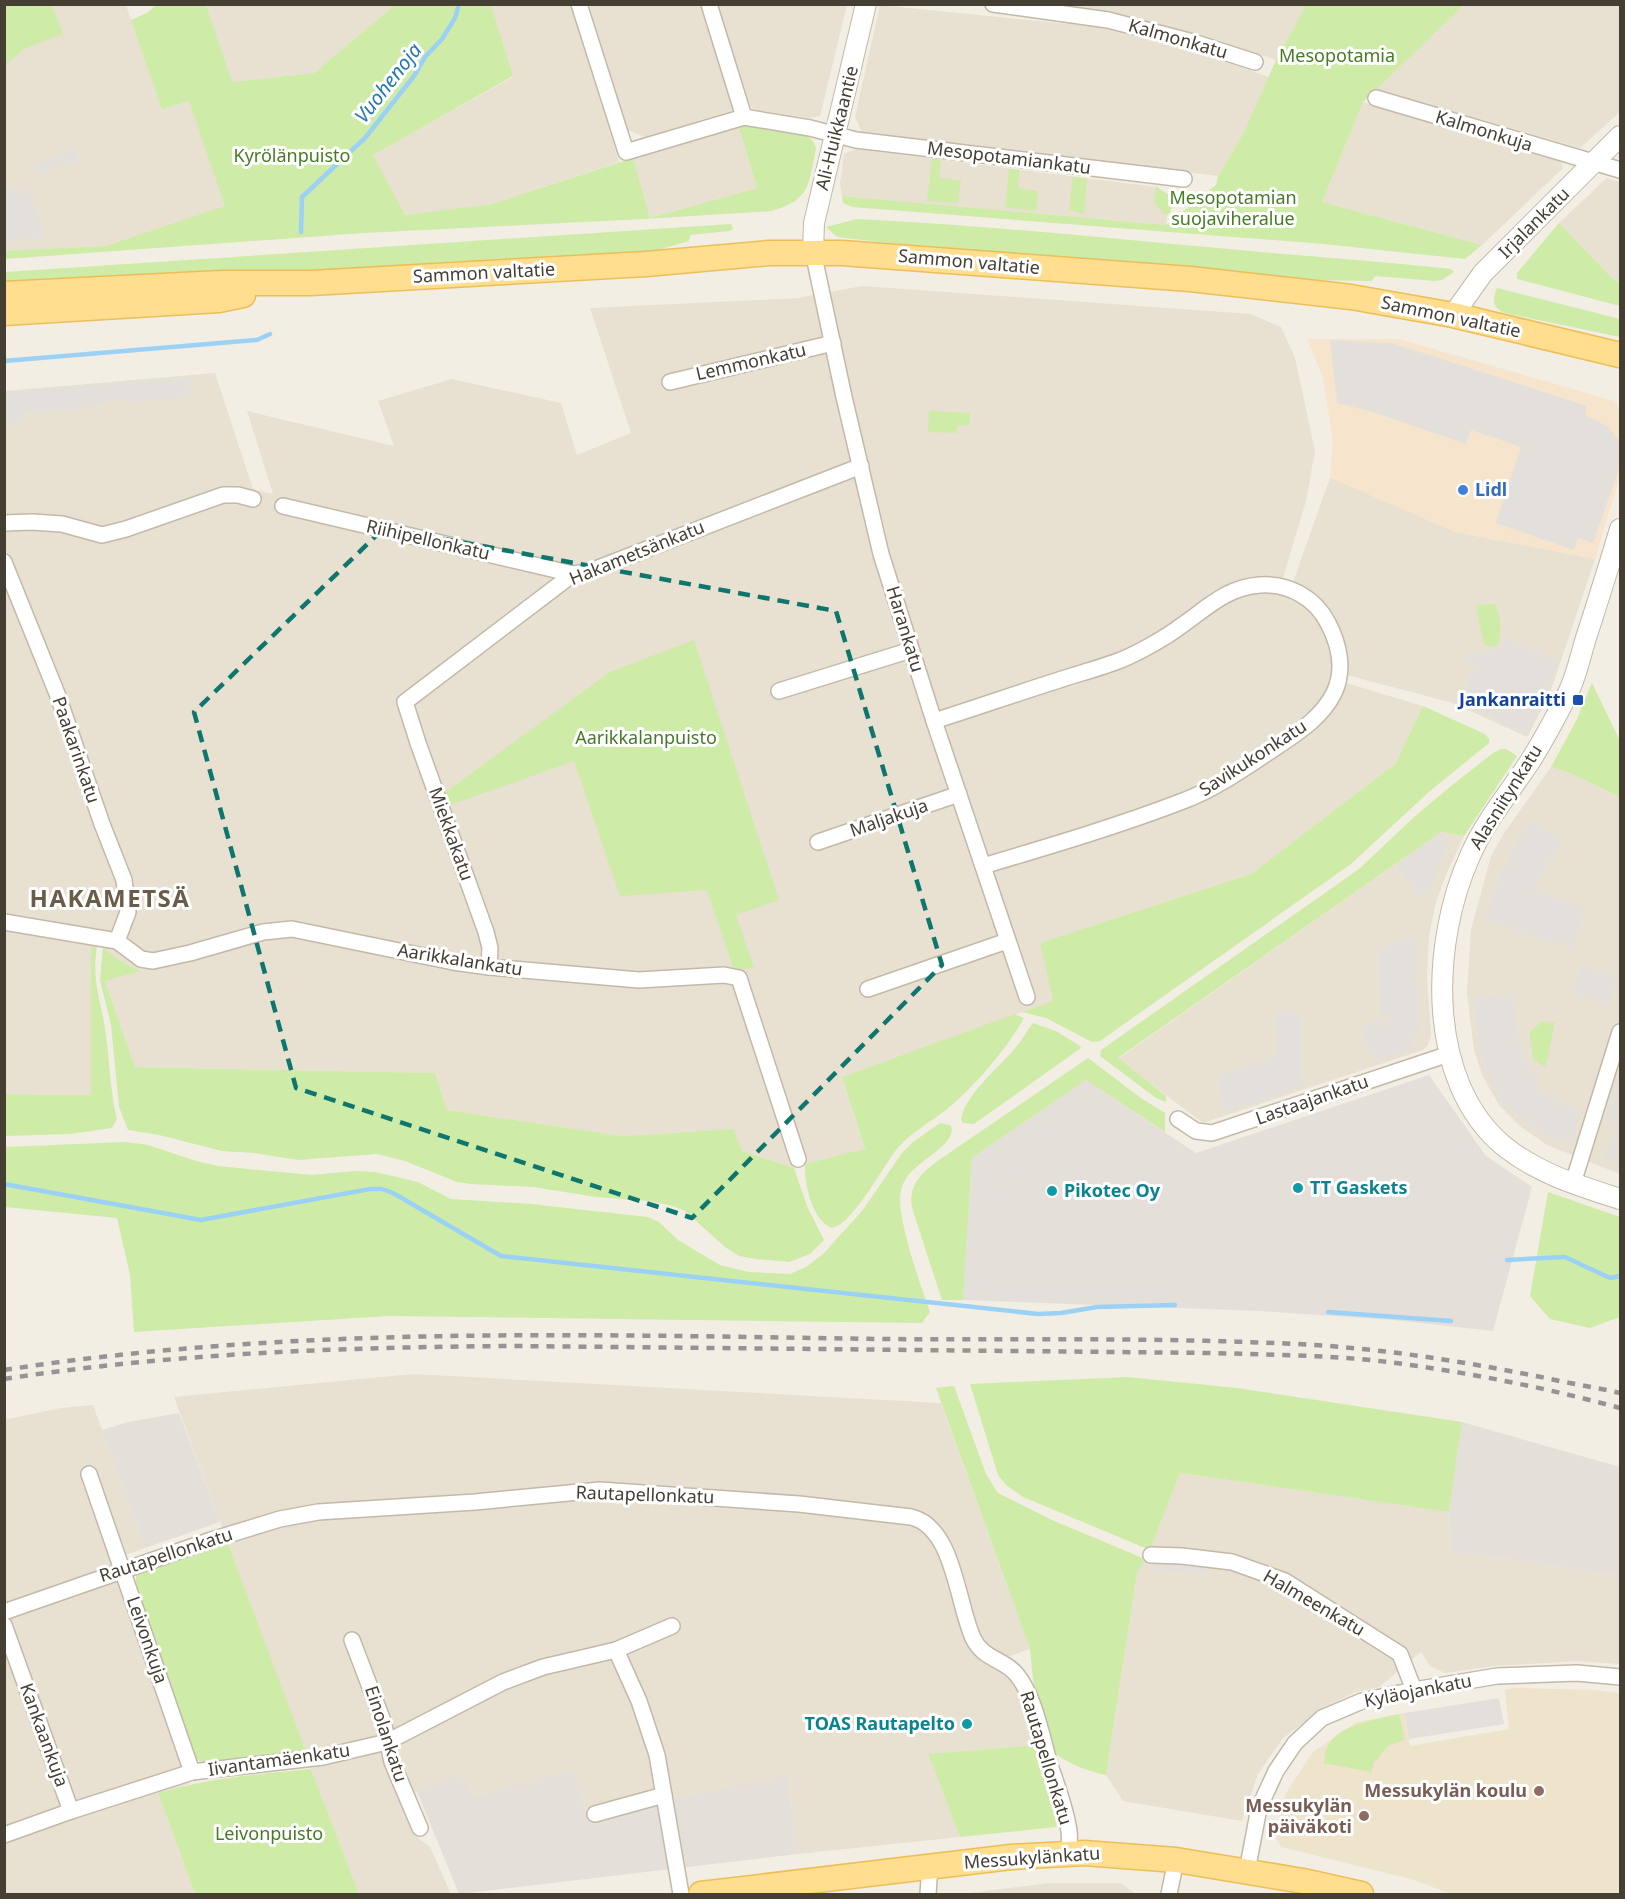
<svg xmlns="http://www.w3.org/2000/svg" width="1625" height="1899" viewBox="0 0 1625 1899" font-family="'Noto Sans',sans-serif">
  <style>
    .residential { fill: #e8e0d1 }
    .commercial { fill: #f7e4cc }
    .industrial { fill: #e5dfd9 }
    .education { fill: #eee4cc }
    .green { fill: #ceeba8 }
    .parking { fill: #e3e0dc }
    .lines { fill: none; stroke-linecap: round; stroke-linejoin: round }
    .stream { stroke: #9ad1f5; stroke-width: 4.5 }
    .minor-casing { stroke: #c2b9a8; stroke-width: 18 }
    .tertiary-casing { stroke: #c2b9a8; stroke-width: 22 }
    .primary-casing { stroke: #ecbe58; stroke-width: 27 }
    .minor { stroke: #fff; stroke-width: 15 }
    .tertiary { stroke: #fff; stroke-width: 20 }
    .primary { stroke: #ffde90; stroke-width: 24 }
    .rail { stroke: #949494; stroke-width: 4.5; stroke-dasharray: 8 8; stroke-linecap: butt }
    .marked { fill: none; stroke: #0f766e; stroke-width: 4.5; stroke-dasharray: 12 8; stroke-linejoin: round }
    .shop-dot { fill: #3f7fe0; stroke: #fff; stroke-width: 2 }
    .transit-dot { fill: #1a4fb4; stroke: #fff; stroke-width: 2 }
    .culture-dot { fill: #0f9aa8; stroke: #fff; stroke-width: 2 }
    .education-dot { fill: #8d6e63; stroke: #fff; stroke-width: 2 }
    .labels { text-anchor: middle; stroke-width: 6; stroke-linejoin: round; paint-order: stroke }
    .street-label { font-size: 18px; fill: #453e33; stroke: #fff }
    .park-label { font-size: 18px; fill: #457b22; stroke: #fff }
    .shop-label { font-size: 18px; font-weight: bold; fill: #366cbe; stroke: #fff; text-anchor: start }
    .transit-label { font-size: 18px; font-weight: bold; fill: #164399; stroke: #fff; text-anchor: end }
    .culture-label { font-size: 18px; font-weight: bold; fill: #0d838f; stroke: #fff; text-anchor: start }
    .education-label { font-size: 18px; font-weight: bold; fill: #785e54; stroke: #fff; text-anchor: end }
    .water-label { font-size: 20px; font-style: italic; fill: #2478b1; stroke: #fff }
    .district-label { font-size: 24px; font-weight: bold; letter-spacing: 1.5px; fill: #695c49; stroke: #fff }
  </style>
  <rect width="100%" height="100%" fill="#f3eee3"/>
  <g class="residential">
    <path d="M4,5H126L162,110L189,101L226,206L105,246L5,251Z"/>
    <path d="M206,5L395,4V5L314,73L231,82Z"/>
    <path d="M491,5H571L619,162L492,204L405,215L372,155L513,77Z"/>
    <path d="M589,5H701L733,110L645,137L628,130Z"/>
    <path d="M718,5H847L820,116L810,118L757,110L753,108L749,104Z"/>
    <path d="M880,5L1098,27L1198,53L1269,77L1244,132L1218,176L862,132L855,117Z"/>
    <path d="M1049,5H1306L1276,60L1210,39L1121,16Z"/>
    <path d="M1464,5H1620V112L1580,148L1376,89Z"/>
    <path d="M1363,102L1560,160L1563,168L1482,245L1322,202Z"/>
    <path d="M738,125L757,188L650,218L633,158Z"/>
    <path d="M856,149L1157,187L1169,202L1166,225L842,196L840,184L844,154Z"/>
    <path d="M1607,178L1620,182V282L1614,280L1559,223Z"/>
    <path d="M862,286L1250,314L1281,327L1295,358L1315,451L1306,501L1283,578L1293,582L1330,478L1387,497L1455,532L1595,559L1549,696L1527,737L1453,703L1347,675L1346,683L1423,706L1395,764L1251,874L1041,943L1053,1001L842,1077L865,1150L805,1164L803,1159L793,1162L794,1168L742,1151L734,1129L621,1136L447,1110L435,1073L135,1067L105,981L140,971L120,961L103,947L91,944V1095L5,1094V391L215,373L253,489L273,494L247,411L394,446L378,401L452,379L561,403L577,455L631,433L590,308L798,298Z"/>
    <path d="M1551,767L1570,773L1620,797V1174L1547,1145L1521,1127L1499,1105L1483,1077L1474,1050L1467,993L1471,930L1491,856L1504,833Z"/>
    <path d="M1441,832L1464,836L1446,875L1436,902L1429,936L1427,979L1431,1035L1428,1045L1423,1050L1203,1123L1118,1059Z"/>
    <path d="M413,1374L941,1403L1030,1649L1007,1657L999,1671L1016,1684L1036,1745L928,1754L960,1837L797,1854L788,1777L675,1798L589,1824L574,1770L471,1797L459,1775L402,1798L418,1838L430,1847L451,1894H359L311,1769L174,1397Z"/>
    <path d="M93,1405L145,1548L114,1559L189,1784L158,1793L195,1894H5L4,1420L61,1408Z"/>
    <path d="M1180,1473L1449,1512L1451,1553L1481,1555L1620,1576V1664L1578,1661L1494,1666L1445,1673L1430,1666L1421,1652L1379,1687L1355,1692L1323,1708L1283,1738L1258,1774L1242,1821L1123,1801L1106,1775L1137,1573L1150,1550Z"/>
    <path d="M1049,1883H1120L1136,1894H961Z"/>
  </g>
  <path class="commercial" d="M1307,339H1399L1614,401L1620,411V476L1595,559L1455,532L1330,478L1333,442L1323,378Z"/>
  <g class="industrial">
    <path d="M1429,1075L1486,1156L1532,1187L1493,1331L1393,1320L1260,1311L963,1300L972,1158L1086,1080L1196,1153Z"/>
    <path d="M179,1413L220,1522L145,1548L102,1430L128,1422Z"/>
    <path d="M1462,1422L1620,1467V1576L1481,1555L1451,1553L1449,1512Z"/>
    <path d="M574,1769L589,1824L675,1798L788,1776L797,1854L459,1894L417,1792L459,1774L472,1797Z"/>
  </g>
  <path class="education" d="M1515,1688L1594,1690L1620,1693V1894H1451L1411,1879L1281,1847L1276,1838L1286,1793L1313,1752L1357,1722L1405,1713L1410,1746L1509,1729L1505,1690Z"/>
  <g class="green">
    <path d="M4,5H52L63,34L24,49L5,65Z"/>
    <path d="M156,5H206L232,82L314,73L395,5H491L513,76L373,155L405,215L492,204L633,158L650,218L757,188L738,125L804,134C811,138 814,141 816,149C808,184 812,199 772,211L645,219L364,233L5,259L4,251L105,246L225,206L189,101L162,110L131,20L147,13Z"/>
    <path d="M1306,5H1464L1363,102L1322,202L1482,245L1465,259L1323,244L852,207L843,203L842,196L1166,225L1216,185L1218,176L1244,132L1276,60Z"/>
    <path d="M932,159H941L939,178L961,181L958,203L927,201Z"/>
    <path d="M1009,169L1020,170L1018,188L1038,191L1036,211L1005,207Z"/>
    <path d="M1073,177L1087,178L1084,214L1069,210Z"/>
    <path d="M1156,186L1176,200L1169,214H1164L1154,202Z"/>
    <path d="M857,219C982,225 1105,238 1229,249C1303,256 1377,261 1451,269L1454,272L1442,280L1435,281L1375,276L1372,281L1306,280L922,247L837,237L826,227Z"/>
    <path d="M1559,223L1614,280L1620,282V306L1517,279V273Z"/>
    <path d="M731,224L733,229L730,231L690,235L689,241L647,253L119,281L5,284V272Z"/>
    <path d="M1497,288L1620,319V337L1505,313C1492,308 1492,300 1497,288Z"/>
    <path d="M929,411L970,413L969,426L957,425V433L928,432Z"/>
    <path d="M1495,604C1502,619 1501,630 1498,646H1488L1484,644L1476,608L1477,605Z"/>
    <path d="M694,640L779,900L736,915L754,968L734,970L707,890L620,896L574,761L447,806L443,794L610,672Z"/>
    <path d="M1592,683L1620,741V797L1570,773L1551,767L1577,719Z"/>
    <path d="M1423,706L1485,734L1489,739V743L1430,791L1351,864L1100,1041L1092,1042L1046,1018L1022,1012L1053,1001L1040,943L1251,874L1395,764Z"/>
    <path d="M1501,749H1506L1517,756L1464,836L1441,832L1118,1058L1166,1096V1102L1156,1098L1100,1056L1101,1050L1359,869L1413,818L1451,786L1493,753Z"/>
    <path d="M91,944L97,945C91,984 102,1001 106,1036C110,1064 110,1091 117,1119L112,1128L70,1134L5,1136V1094L91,1095Z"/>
    <path d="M103,947L120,961L141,971L105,981L135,1067L435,1073L447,1110L621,1136L734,1129L742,1151L794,1168L807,1206L824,1240L810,1254L789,1262L756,1259L739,1256L725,1247L685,1211L673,1206L649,1201L596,1197L533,1187L471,1184L457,1182L405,1161L377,1154L298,1160L254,1153L222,1151L159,1135L128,1130L119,1107L111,1025L100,980Z"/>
    <path d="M1015,1014L1024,1018C1008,1048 969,1093 942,1113C924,1126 906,1136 893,1154C881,1171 851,1225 832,1228C812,1221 804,1183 805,1164L865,1149L842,1077Z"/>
    <path d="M1543,1021L1555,1023C1551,1038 1550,1052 1545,1067L1533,1058L1529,1032Z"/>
    <path d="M1033,1023L1056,1031L1080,1046L1081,1048L974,1124L963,1123L961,1120C964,1095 1001,1066 1017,1046C1023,1039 1027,1030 1033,1023Z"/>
    <path d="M1088,1058L1141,1098L1165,1113V1132L1086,1080L972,1158L963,1300H942L912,1208C908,1187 920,1174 936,1162Z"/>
    <path d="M940,1123L950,1125L952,1128C952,1151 908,1161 901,1190C895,1215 921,1286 930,1312L922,1323L389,1316L134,1332L130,1275L117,1218L5,1207V1147L126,1142L148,1145L196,1161L218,1166L312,1175L355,1171L375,1172L418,1182L451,1199L531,1204L648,1217L659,1222L678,1240L720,1265L749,1272L790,1274L806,1267L823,1254L862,1211L902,1153L913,1142Z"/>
    <path d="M1548,1192L1620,1217V1317L1590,1328L1550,1319L1530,1296Z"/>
    <path d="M1128,1377L1237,1388L1462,1422L1449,1512L1180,1473L1150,1550L1023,1497L1006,1485L998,1475L970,1384Z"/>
    <path d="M954,1386L986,1474L998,1493L1052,1520L1145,1559L1137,1573L1106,1775C1090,1772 1069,1764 1056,1754L1034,1688L1030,1649L936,1388Z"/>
    <path d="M227,1541L306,1752L253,1756L206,1762L199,1761L193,1755L136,1586V1573Z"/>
    <path d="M1399,1714L1405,1740C1390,1743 1383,1748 1377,1761H1374L1371,1772L1324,1763C1325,1757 1325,1749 1329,1744C1341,1724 1378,1719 1399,1714Z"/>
    <path d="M1036,1745L1058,1823L1056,1827L960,1837L928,1754Z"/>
    <path d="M311,1769L359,1894H195L158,1793C208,1778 259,1774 311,1769Z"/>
  </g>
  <g class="parking">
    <path d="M74,149L80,161L37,175L34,165Z"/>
    <path d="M5,187L17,191L29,189L45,237L7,242L5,233Z"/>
    <path d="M1330,340L1392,343L1587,406L1585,415L1607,426L1620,441V466L1593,543L1578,538L1574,550L1496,523L1521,447L1471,430L1466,444L1373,412L1337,403Z"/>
    <path d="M189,377L191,397L129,402L119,400L107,401L92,408L22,413V424L5,425V392Z"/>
    <path d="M1505,637L1559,662L1528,736L1458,701L1475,667L1465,663L1467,654L1500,649Z"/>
    <path d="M1530,821L1562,839L1534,891L1585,907L1573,948L1485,921L1500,875Z"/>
    <path d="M1441,832L1449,842L1429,892L1420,896L1397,865Z"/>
    <path d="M1415,937L1419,1033L1409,1038L1412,1049L1374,1062L1371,1051L1368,1050L1361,1026L1382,1019L1384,1028L1388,1026L1390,1021L1389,1016L1381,1017L1378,950L1392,944L1395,940Z"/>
    <path d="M1582,966L1617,977L1608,1005L1572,994Z"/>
    <path d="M1512,994L1519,1041L1526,1061L1540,1084L1534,1090L1557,1099L1556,1102L1581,1109L1572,1143L1558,1140L1525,1123L1505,1104L1491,1082L1480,1050L1473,998Z"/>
    <path d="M1297,1010V1014L1300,1015L1301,1075L1304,1086L1226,1112L1219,1087L1221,1086L1217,1076L1277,1056L1276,1012Z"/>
    <path d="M1620,1069V1164L1604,1158L1617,1124L1605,1120Z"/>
    <path d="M1085,1097L1103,1110L1095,1121L1077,1107Z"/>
    <path d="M1051,1117L1057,1129L1045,1145L1039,1131Z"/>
    <path d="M1448,1118L1478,1160L1489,1171L1483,1180L1469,1167L1445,1136L1439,1124Z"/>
    <path d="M1006,1138L1017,1142L986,1165L983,1190L971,1189L973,1161Z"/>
    <path d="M1028,1147L1034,1161L987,1224L980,1206Z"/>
    <path d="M1502,1227L1511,1231L1497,1274L1486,1270Z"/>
    <path d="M1189,1242L1206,1288L1196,1292L1179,1245Z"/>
    <path d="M965,1277L1046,1289L1105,1285L1170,1284L1171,1296H1127L1035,1302L964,1289Z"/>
    <path d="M1151,1560L1205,1564L1204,1574L1150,1570Z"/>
    <path d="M1499,1698L1504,1724L1409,1739L1405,1713Z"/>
  </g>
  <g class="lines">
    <g class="stream">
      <path d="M301,232L302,197L365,138L414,76L425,57L442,39L455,18L459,4"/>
      <path d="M4,361L257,340L270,334"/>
      <path d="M4,1184L201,1220L370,1189H382L393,1193L501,1256L1038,1314L1061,1313L1097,1307L1175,1305"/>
      <path d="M1507,1260L1565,1257L1610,1278L1620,1276"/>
      <path d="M1328,1312L1451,1321"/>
    </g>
    <defs>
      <g id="minor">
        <path d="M579,4L626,152L744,117L810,128L856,140L1184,179"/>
        <path d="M709,4L744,117"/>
        <path d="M993,4L1108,20L1193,42L1255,62"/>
        <path d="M1376,98L1620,170"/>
        <path d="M813,252L844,397L881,554L934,721L1027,997"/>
        <path d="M670,382L833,343"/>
        <path d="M283,506L573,574"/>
        <path d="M4,523L32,522L62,524L102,535L126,529L223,495H238L253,499"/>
        <path d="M4,562L58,696L102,824L124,880L128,912L117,941"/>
        <path d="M779,691L911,650"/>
        <path d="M934,721C975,708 1015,694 1056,681C1077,674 1100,668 1121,660C1140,652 1165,638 1181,626C1207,608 1227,587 1260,585C1289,583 1315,598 1328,623C1339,644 1345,670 1334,693C1322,717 1299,732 1278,746C1248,766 1217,788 1183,801C1118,826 1050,846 983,866"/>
        <path d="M818,842L959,794"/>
        <path d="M4,922L117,941L141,959L153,961L190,953L263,932L292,929L453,962L489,967L639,980L724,975L739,978L798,1159"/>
        <path d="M489,967L490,948L486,932L418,743L405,702L573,574L588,572L861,466"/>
        <path d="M868,989L1007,941"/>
        <path d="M1178,1119L1196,1131L1212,1133L1449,1054"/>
        <path d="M1573,1183L1620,1032"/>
        <path d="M89,1474L192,1772"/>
        <path d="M1151,1555L1182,1556L1232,1562L1285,1581L1400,1654L1414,1690"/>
        <path d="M4,1612L211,1540L280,1519L318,1512L475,1502L600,1490L799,1504L911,1517C954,1527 957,1603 973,1638C983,1660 1005,1659 1017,1675C1035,1697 1042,1738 1050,1765C1057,1786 1066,1809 1069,1831C1070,1838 1069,1846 1069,1854"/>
        <path d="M4,1625L71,1811"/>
        <path d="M352,1640L383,1721L392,1762L420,1828"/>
        <path d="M616,1650L639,1701L657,1755L681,1894"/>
        <path d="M595,1814L664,1795"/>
        <path d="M4,1835L71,1811L192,1772L323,1757L387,1742L503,1682L543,1667L616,1650L672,1626"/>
        <path d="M1247,1871L1259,1808L1276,1771L1295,1743L1322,1718L1362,1701L1414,1690L1497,1676L1577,1673L1620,1677"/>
        <path d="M928,1894L930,1866"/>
        <path d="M1169,1894L1176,1860"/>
      </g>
      <g id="tertiary">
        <path d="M813,252L814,223L866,4"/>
        <path d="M1453,315L1483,273L1620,136"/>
        <path d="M1620,529C1609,566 1597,604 1585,641C1580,658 1576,677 1568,693C1557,715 1544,739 1531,760C1510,792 1485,821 1470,856C1431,942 1425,1082 1505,1147C1539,1174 1580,1186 1620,1199"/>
      </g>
      <g id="primary">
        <path d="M4,294L221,283H311L646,264L769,253H842L1190,279L1351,297L1453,315L1620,355"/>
        <path d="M4,313L219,300L243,295"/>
        <path d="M701,1894L1011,1857L1084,1853L1176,1860L1303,1881L1361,1894"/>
      </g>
    </defs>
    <use href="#minor" class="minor-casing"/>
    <use href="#tertiary" class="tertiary-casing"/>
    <use href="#primary" class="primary-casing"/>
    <use href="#minor" class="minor"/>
    <use href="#tertiary" class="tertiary"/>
    <use href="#primary" class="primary"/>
    <g class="rail">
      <path d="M4,1370C295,1325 590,1335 883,1339C1027,1340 1171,1337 1315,1345C1391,1350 1466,1362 1541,1377C1567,1383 1594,1387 1620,1393"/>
      <path d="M4,1379C173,1353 345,1347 516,1346L1214,1353C1274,1355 1336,1355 1396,1363C1471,1373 1547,1388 1620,1408"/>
    </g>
  </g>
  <path class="marked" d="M384,528L836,611L942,965L692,1218L296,1088L194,712Z"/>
  <circle class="shop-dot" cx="1463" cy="490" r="6"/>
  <rect class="transit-dot" x="1572" y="694" width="12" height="12" rx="3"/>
  <g class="culture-dot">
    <circle cx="1298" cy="1188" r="6"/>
    <circle cx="1052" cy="1191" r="6"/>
    <circle cx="967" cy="1724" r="6"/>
  </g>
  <g class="education-dot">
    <circle cx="1539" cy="1791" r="6"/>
    <circle cx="1364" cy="1816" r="6"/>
  </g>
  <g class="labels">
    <g class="street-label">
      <text transform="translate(1178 39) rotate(16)" y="6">Kalmonkatu</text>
      <text transform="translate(837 128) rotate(-76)" y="6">Ali-Huikkaantie</text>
      <text transform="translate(1484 131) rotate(17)" y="6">Kalmonkuja</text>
      <text transform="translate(1009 158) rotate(7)" y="6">Mesopotamiankatu</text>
      <text transform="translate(1534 223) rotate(-45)" y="6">Irjalankatu</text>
      <text transform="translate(969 262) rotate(5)" y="6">Sammon valtatie</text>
      <text transform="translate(484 273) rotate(-3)" y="6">Sammon valtatie</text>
      <text transform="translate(1451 317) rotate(12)" y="6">Sammon valtatie</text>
      <text transform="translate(751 362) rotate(-13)" y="6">Lemmonkatu</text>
      <text transform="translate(428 540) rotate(13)" y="6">Riihipellonkatu</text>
      <text transform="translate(637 553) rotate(-22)" y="6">Hakametsänkatu</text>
      <text transform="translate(905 629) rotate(73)" y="6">Harankatu</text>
      <text transform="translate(76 750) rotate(71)" y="6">Paakarinkatu</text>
      <text transform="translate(1253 758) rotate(-33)" y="6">Savikukonkatu</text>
      <text transform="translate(1506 797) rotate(-58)" y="6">Alasniitynkatu</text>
      <text transform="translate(889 818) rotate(-19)" y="6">Maljakuja</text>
      <text transform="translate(451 834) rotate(70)" y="6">Miekkakatu</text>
      <text transform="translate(460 960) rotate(9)" y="6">Aarikkalankatu</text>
      <text transform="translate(1312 1100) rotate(-19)" y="6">Lastaajankatu</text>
      <text transform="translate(645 1495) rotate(2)" y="6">Rautapellonkatu</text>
      <text transform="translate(166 1555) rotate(-18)" y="6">Rautapellonkatu</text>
      <text transform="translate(1314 1603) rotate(30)" y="6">Halmeenkatu</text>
      <text transform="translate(147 1640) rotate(71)" y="6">Leivonkuja</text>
      <text transform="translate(1418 1691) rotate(-11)" y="6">Kyläojankatu</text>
      <text transform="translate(386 1734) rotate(72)" y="6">Einolankatu</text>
      <text transform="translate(44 1735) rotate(70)" y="6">Kankaankuja</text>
      <text transform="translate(1046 1758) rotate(73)" y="6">Rautapellonkatu</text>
      <text transform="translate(279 1760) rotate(-8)" y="6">Iivantamäenkatu</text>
      <text transform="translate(1032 1858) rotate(-4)" y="6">Messukylänkatu</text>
    </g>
    <g class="park-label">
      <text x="1337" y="62">Mesopotamia</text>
      <text x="292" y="162">Kyrölänpuisto</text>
      <text x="1233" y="204">Mesopotamian<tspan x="1233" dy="21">suojaviheralue</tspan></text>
      <text x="646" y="744">Aarikkalanpuisto</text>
      <text x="269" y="1840">Leivonpuisto</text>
    </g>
    <g class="shop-label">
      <text x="1475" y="496">Lidl</text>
    </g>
    <g class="transit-label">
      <text x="1566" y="706">Jankanraitti</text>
    </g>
    <g class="culture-label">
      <text x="1310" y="1194">TT Gaskets</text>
      <text x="1064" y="1197">Pikotec Oy</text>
      <text x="955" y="1730" text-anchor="end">TOAS Rautapelto</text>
    </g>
    <g class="education-label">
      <text x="1527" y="1797">Messukylän koulu</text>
      <text x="1352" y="1812">Messukylän<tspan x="1352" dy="21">päiväkoti</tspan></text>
    </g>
    <g class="water-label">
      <text transform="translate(388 83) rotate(-52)" y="7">Vuohenoja</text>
    </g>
    <g class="district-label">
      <text x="110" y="907">HAKAMETSÄ</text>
    </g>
  </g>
  <rect width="1625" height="1899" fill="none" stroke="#453e33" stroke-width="12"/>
</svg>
